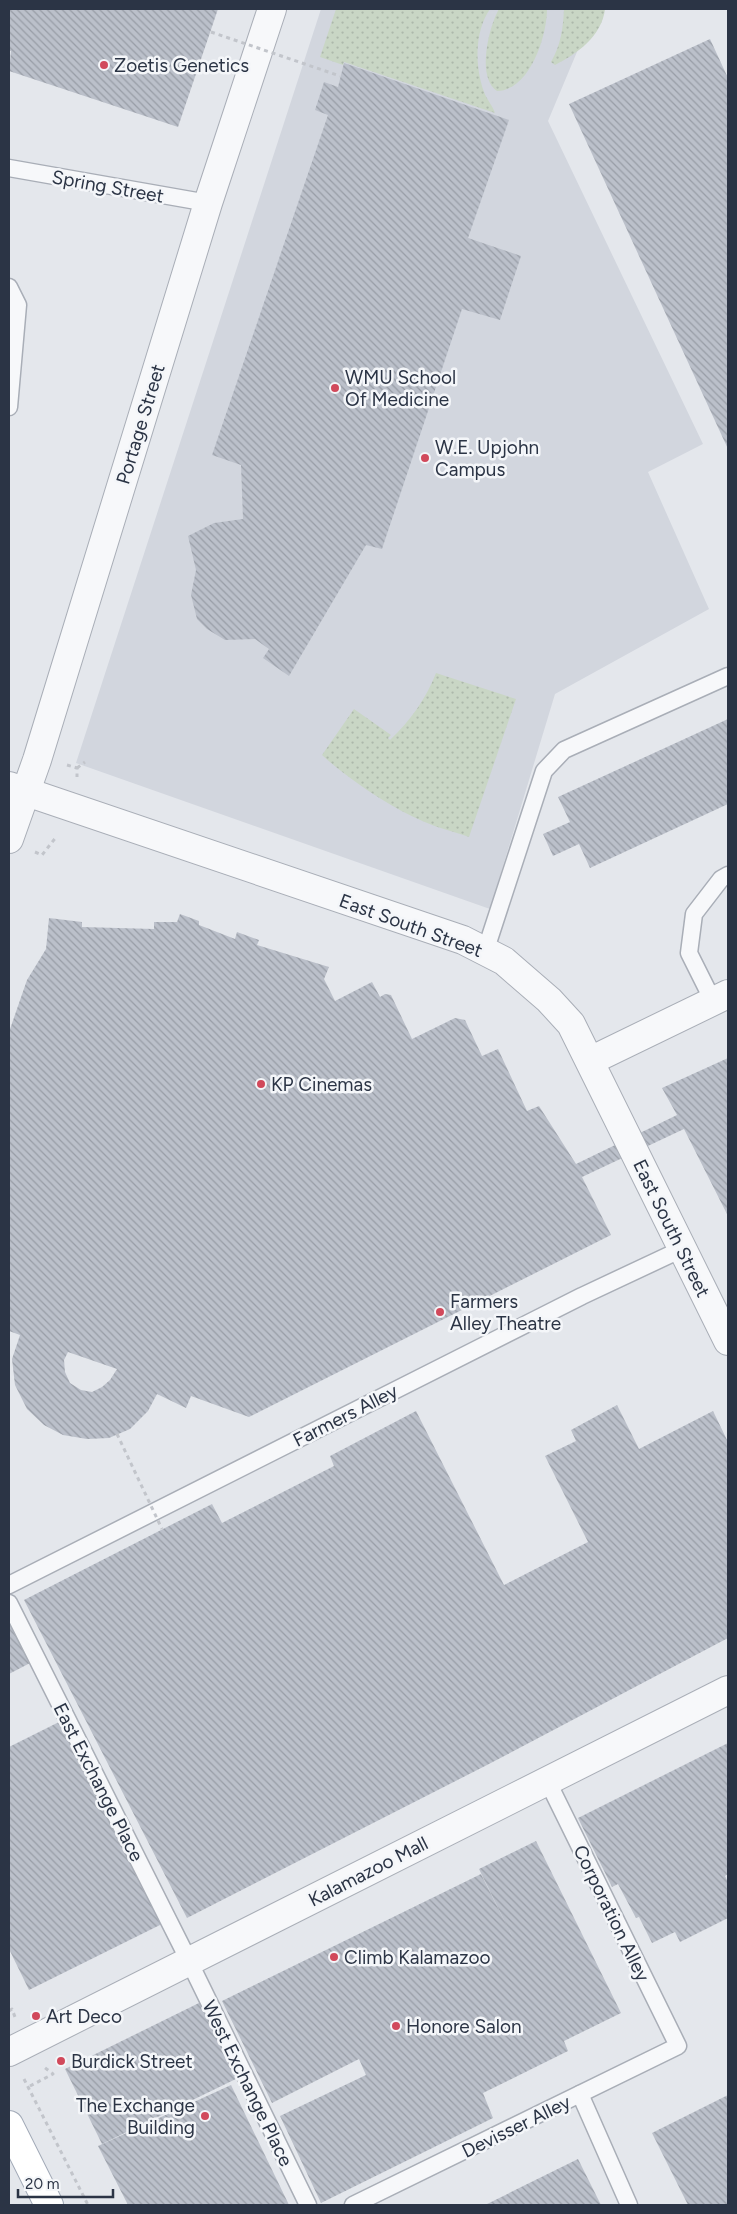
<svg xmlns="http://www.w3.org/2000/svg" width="737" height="2214" viewBox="0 0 737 2214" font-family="Figtree,sans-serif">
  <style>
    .built { fill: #d2d6de }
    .grass { fill: url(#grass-dots) }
    .building { fill: url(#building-back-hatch); fill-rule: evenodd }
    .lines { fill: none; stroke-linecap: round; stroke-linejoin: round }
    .service-casing { stroke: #a9aeb7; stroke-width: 19 }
    .minor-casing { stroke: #a9aeb7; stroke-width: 30 }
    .tertiary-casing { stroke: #a9aeb7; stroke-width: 30 }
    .primary-casing { stroke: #a3abb8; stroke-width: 30 }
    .path { stroke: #c2c5cb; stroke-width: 3; stroke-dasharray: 4 4; stroke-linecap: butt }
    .service { stroke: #f7f8fa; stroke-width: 16 }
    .minor { stroke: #f7f8fa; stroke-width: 28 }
    .tertiary { stroke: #f7f8fa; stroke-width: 28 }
    .primary { stroke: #fff; stroke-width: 28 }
    .path-bridge { stroke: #c2c5cb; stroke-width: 3; stroke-dasharray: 4 4; stroke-linecap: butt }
    .poi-dot { fill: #d1495b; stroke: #f4f6f9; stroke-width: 2 }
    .labels { text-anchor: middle; stroke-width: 5; stroke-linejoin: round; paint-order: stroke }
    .poi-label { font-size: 19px; fill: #2b3445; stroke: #f4f6f9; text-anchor: start }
    .street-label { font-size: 19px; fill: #2b3445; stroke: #f4f6f9 }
  </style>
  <defs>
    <pattern id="grass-dots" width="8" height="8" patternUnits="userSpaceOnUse" patternTransform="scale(1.25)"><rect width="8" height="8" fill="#c9d6c5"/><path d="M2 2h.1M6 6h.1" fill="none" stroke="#adb8ab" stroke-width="1.8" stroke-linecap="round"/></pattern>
    <pattern id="building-back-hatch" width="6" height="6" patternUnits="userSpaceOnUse" patternTransform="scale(1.25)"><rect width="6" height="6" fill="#bbc0ca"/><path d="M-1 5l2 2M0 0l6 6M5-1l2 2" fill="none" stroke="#989da6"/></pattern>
  </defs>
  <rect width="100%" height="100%" fill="#e4e7ec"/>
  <path class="built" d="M321,9H595L548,121L703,444L648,472L709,609L555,694L490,909L76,763Z"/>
  <g class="grass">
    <path d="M336,9H490C474,32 475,67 484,92C487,100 493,106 495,113L344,62L343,65L320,57Z"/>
    <path d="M499,9H547C547,36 530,90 497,91C476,78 489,26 499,9Z"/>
    <path d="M564,9H605C602,36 577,54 555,65L551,62C561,45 563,28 564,9Z"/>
    <path d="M436,673L516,699L469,837C452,831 434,827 418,819C387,805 347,778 322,755L354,709L391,735L388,738L390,740C410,721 426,699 436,673Z"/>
  </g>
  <g class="building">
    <path d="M9,9H218L178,127L9,71L11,51H9Z"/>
    <path d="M710,39L728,78V449L569,104Z"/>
    <path d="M344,63L509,120L468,238L521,256L500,320L462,309L382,549L366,545L289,676L263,658L269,649L255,639L225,640L207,629L197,619L191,595L196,570L188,536L214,523L243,519L241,465L212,455L328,115L315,110L324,82L338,87Z"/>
    <path d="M728,719V804L590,868L579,844L553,856L543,834L570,822L558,797Z"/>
    <path d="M180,914L199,921V925L235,939L237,932L259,940L257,945L329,967L324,979L335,1001L372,982L380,997L385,994L391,995L412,1039L455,1018L465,1020L482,1056L498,1049L527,1111L539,1106L576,1164L677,1115L662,1088L728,1058V1216L684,1129L582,1177L611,1235L249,1417L191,1396L186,1408L157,1394L148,1411L130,1429L109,1438L87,1439L63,1435L44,1425L27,1409L15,1385L12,1359L20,1335L9,1331V1032L27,980L46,949L49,918L82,922V927L154,929V922H177ZM68,1352L117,1369L110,1380L102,1387L92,1392L81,1390L70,1383L65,1372L64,1360Z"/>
    <path d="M617,1405L639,1449L713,1411L728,1442V1638L487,1765L187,1918L24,1600L212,1504L222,1523L334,1466L330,1456L416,1411L504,1585L588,1542L545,1456L576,1441L571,1430Z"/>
    <path d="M9,1614L32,1662L9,1674Z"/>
    <path d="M61,1721L162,1924L29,1990L9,1949V1747Z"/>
    <path d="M728,1743V1874L725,1876L728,1882V1918L680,1942L675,1932L652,1943L639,1917L636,1918L618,1884L612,1887L578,1818Z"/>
    <path d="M536,1841L621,2013L564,2041L568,2051L483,2093L493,2118L321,2203L280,2116L366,2075L359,2059L272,2103L222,2001L481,1874L514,1940L479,1869Z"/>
    <path d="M203,2001L240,2077L102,2144L65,2069Z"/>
    <path d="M231,2085L289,2205H128L98,2146Z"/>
    <path d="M728,2095V2205H688L652,2133Z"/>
    <path d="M578,2159L601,2205H485Z"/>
  </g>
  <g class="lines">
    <defs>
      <g id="service">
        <path d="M9,168L208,203"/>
        <path d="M9,287L18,305L9,407"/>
        <path d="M485,952L544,771L564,750L728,676"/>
        <path d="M713,1001L689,953L694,914L721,879L728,875"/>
        <path d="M9,1585L582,1296L682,1249"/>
        <path d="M9,1603L189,1961L308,2205"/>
        <path d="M580,2094L629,2205"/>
        <path d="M353,2205L678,2046L547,1780"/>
      </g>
      <g id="minor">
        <path d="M9,786L463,940L504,961L549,1000L571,1024L728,1341"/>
        <path d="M590,1061L728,994"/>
        <path d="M9,2052L728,1690"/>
      </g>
      <path id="tertiary" d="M9,839L37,760L208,203L272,9"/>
      <path id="primary" d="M9,2125L49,2205"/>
    </defs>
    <use href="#service" class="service-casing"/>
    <use href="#minor" class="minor-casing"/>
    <use href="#tertiary" class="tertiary-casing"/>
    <use href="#primary" class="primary-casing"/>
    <g class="path">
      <path d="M67,765L77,768V777"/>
      <path d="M77,768L85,762"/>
      <path d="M35,852L42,855L57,836"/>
      <path d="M9,2011L12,2009L15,2017"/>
      <path d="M24,2079L88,2205"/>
      <path d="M30,2086L53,2074L44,2067"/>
    </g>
    <use href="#service" class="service"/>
    <use href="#minor" class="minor"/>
    <use href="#tertiary" class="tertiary"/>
    <use href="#primary" class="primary"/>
    <g class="path-bridge">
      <path d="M211,32L340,76"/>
      <path d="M117,1434L162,1529"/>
    </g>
  </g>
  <g class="poi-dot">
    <circle cx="104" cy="65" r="5"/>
    <circle cx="335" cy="388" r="5"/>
    <circle cx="425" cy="458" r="5"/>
    <circle cx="261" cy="1084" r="5"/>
    <circle cx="440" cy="1312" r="5"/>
    <circle cx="334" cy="1957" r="5"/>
    <circle cx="36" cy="2016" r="5"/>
    <circle cx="396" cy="2026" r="5"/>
    <circle cx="61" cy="2061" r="5"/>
    <circle cx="205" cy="2116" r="5"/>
  </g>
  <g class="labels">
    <g class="poi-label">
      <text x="114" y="72">Zoetis Genetics</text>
      <text x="345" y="384">WMU School<tspan x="345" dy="22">Of Medicine</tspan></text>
      <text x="435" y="454">W.E. Upjohn<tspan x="435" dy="22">Campus</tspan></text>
      <text x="271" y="1091">KP Cinemas</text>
      <text x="450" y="1308">Farmers<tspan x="450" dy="22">Alley Theatre</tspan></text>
      <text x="344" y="1964">Climb Kalamazoo</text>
      <text x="46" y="2023">Art Deco</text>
      <text x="406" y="2033">Honore Salon</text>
      <text x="71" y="2068">Burdick Street</text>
      <text x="195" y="2112" text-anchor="end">The Exchange<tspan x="195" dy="22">Building</tspan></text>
    </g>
    <g class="street-label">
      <text transform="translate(108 186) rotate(10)" y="7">Spring Street</text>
      <text transform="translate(140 424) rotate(-73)" y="7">Portage Street</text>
      <text transform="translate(411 925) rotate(20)" y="7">East South Street</text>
      <text transform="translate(672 1228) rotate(64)" y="7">East South Street</text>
      <text transform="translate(345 1415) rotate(-27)" y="7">Farmers Alley</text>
      <text transform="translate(99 1782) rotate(63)" y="7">East Exchange Place</text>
      <text transform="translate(368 1871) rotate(-27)" y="7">Kalamazoo Mall</text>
      <text transform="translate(612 1913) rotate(64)" y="7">Corporation Alley</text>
      <text transform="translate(248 2083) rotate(64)" y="7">West Exchange Place</text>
      <text transform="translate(516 2126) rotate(-26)" y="7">Devisser Alley</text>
    </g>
  </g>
  <rect width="737" height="2214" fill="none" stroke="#2b3445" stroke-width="20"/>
  <path d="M18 2189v8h95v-8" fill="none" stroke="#2b3445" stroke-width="2.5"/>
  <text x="25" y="2189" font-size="15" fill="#2b3445" stroke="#f4f6f9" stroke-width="4" paint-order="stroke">20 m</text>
</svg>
